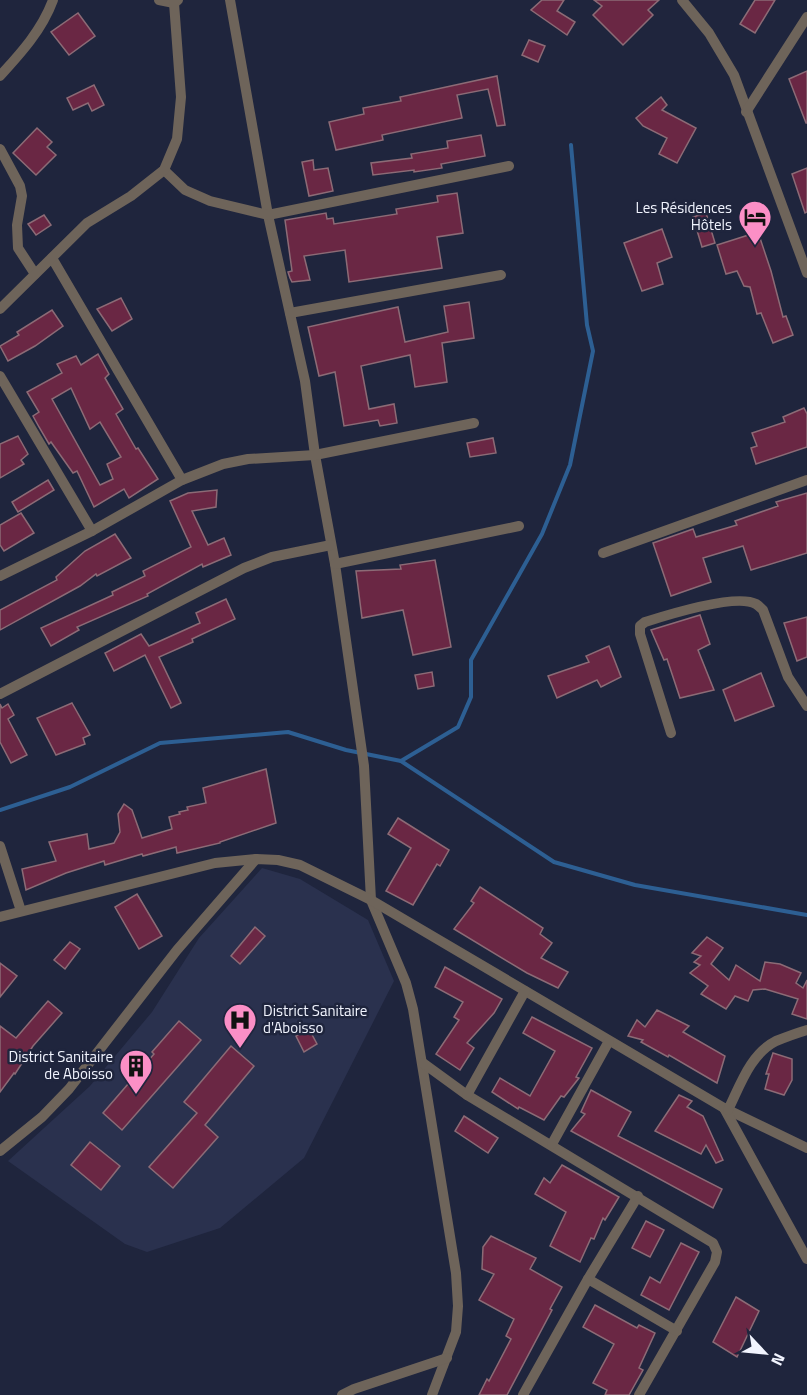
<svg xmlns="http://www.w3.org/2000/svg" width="807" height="1395" viewBox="0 0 807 1395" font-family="'Titillium Web',sans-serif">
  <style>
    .built { fill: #2a314e }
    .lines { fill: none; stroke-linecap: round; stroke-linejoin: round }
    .stream { stroke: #2d5f93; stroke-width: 4 }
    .building { fill: #6a2744; stroke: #8c6b76; stroke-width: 1.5; fill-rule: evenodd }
    .street { stroke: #6e645a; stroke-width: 10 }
    .labels { text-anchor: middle; stroke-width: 5; stroke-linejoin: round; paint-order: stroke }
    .poi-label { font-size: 15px; fill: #f1f4fe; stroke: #1f253d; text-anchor: end }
  </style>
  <rect width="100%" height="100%" fill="#1f253d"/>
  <path class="built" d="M262,868L300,879L368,920L394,981L304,1158L220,1228L147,1252L125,1244L8,1161L90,1086L152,1012L199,938Z"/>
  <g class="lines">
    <g class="stream">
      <path d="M401,761L458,727L471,697V660L542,534L570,465L593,351L587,325L571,145"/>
      <path d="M0,810L70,787L160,743L288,732L346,750L401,761L554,862L635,885L807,915"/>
    </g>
  </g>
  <g class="building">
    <path d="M542,0H564L557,11L575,22L567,35L531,10Z"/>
    <path d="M594,0H659L648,10L653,15L623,45L593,15L602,6Z"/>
    <path d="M755,0H775L755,33L740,24Z"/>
    <path d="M78,13L95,36L69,55L51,32Z"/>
    <path d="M529,40L545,46L538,62L522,55Z"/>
    <path d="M807,71V123H806L789,79Z"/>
    <path d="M497,76L505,125L497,126L488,89L457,95L462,118L382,135L383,140L336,150L329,122L364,114L363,108L401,101L400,97Z"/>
    <path d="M94,85L104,105L92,111L88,103L73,110L67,98Z"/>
    <path d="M661,97L667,105L662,110L696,128L677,163L659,154L667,138L643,126L636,118Z"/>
    <path d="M37,128L52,142L47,147L56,155L36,175L13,153Z"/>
    <path d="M481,135L485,156L441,164L442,168L414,172V170L373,175L371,163L412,158L411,154L448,148L447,141Z"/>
    <path d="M313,160L314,170L328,168L333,191L309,196L302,162Z"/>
    <path d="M807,168V212L805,213L792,174Z"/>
    <path d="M457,193L463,233L437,237L442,268L349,282L345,250L304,256L310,280L292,282L290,278L288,272L292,271L285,220L326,213L327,219L333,218L334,224L397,214L396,209L438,202L437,196Z"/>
    <path d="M706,213L715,243L702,247L693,217Z"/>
    <path d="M44,215L51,225L36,235L28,224Z"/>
    <path d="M662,229L672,257L657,263L663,284L642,291L624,243Z"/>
    <path d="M758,232L771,271L783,317L786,316L793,335L773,343L761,313L757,314L750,287L744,286L737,271L726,274L717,245Z"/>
    <path d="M121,298L132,319L112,331L97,309Z"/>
    <path d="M469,302L474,338L442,343L447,382L415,387L410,355L361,366L369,409L394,404L397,423L380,426L378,420L344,426L335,372L319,376L308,327L398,307L405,342L448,332L444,306Z"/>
    <path d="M52,310L63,326L35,346L8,361L0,346L19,335L17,332Z"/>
    <path d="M98,354L109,374L105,378L123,409L116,414L136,449L138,448L158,479L129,498L124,489L94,507L77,471L73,473L51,442L49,444L39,427L33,416L39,412L27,392L62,373L57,364L76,356L81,365ZM71,388L90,429L100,422L121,457L107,464L113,479L100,485L52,399Z"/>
    <path d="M804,408L807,414V447L756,464L751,448L757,446L752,433L785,422L783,417Z"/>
    <path d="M18,436L28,454L21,460L24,464L0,478V444Z"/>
    <path d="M493,438L496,453L470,457L467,443Z"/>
    <path d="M48,480L54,490L18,512L12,502Z"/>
    <path d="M217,490L216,507L192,511L208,545L224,538L231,555L203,567L202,564L147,594L148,596L77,627L79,630L51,646L41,628L113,595L112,592L145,576L143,571L191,547L170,501L188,493Z"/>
    <path d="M807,493V553L751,570L743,546L703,558L711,582L671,596L653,543L693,529L696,537L737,525L735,521L778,506L776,502Z"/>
    <path d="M21,513L34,533L4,551L0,545V525Z"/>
    <path d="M115,534L131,558L97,576L96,574L80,586L0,630V610L57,580L56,577L85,551Z"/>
    <path d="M435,560L451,647L413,655L403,610L362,618L356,571L401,569L400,565Z"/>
    <path d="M226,599L235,619L192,639L193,642L159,657L181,703L171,708L145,655L114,671L105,653L141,634L149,646L200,623L196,613Z"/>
    <path d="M700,615L710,644L698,650L714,690L680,698L667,659L664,660L651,630Z"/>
    <path d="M807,617V657L797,661L784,623Z"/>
    <path d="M609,646L621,677L601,687L597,680L557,698L548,676L589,662L586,656Z"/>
    <path d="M432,672L434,686L418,689L415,675Z"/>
    <path d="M761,673L774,706L735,721L723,690Z"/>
    <path d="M72,703L90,735L83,738L85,744L56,755L37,718Z"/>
    <path d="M0,704L2,708L8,704L14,715L8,719L27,755L11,763L0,742Z"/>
    <path d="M266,769L276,823L220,842V843L177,853L176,847L143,856L142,854L105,865L104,861L66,873L26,890L22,869L56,861L49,842L87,834L89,849L114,843L120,832L118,814L124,804L132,810L142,838L172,829L169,817L180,814L179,812L188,810L187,807L206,803L203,788Z"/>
    <path d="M398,818L449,850L440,866L437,864L413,905L386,891L411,848L388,834Z"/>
    <path d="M480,887L543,928L540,934L552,943L541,958L568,972L558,988L527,973L454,929L474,903L471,901Z"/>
    <path d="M137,894L162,936L139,949L115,907Z"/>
    <path d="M255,927L265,936L240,964L231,956Z"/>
    <path d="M707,937L723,948L711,964L729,980L736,965L760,981L765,962L780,964L801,973L796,983L803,988L807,980V1019L792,1014L798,999L765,989L753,990L748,1001L735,996L726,1009L701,994L708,986L690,973L700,965L694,962L701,956L692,953Z"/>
    <path d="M70,942L80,949L65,969L54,960Z"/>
    <path d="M0,963L17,976L0,997Z"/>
    <path d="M445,967L502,999L494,1013L467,1043L474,1048L460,1070L436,1054L459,1020L454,1017L463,1002L435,987Z"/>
    <path d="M48,1001L62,1013L33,1046L15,1074L14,1073L0,1092V1026L16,1038Z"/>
    <path d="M657,1010L689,1026L683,1032L725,1056L717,1083L669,1055L668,1057L641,1042L643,1040L628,1036L637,1020L645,1027Z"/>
    <path d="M532,1017L592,1048L576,1077L579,1078L564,1097L561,1096L544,1120L519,1107L518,1109L492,1092L500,1078L530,1096L555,1051L523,1033Z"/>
    <path d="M179,1021L201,1040L122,1130L103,1113L154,1054L152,1052Z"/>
    <path d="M309,1029L317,1044L304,1052L296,1036Z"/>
    <path d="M231,1046L254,1066L205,1125L218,1137L173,1188L149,1167L197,1113L184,1102Z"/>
    <path d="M773,1053L792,1059V1080L784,1095L765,1089L769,1074H766Z"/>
    <path d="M591,1090L631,1112L618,1136L722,1189L713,1208L571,1131L585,1114L581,1112Z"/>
    <path d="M679,1095L692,1101L687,1107L703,1116L723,1160L716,1163L706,1145L701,1154L655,1131Z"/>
    <path d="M464,1116L498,1138L488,1153L455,1131Z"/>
    <path d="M90,1142L120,1166L101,1190L71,1165Z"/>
    <path d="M562,1165L619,1197L605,1220L603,1218L594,1239L591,1238L580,1262L550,1246L566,1212L535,1194L544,1178L550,1183Z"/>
    <path d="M646,1221L664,1230L650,1257L632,1248Z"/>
    <path d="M491,1236L536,1258L530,1269L562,1287L550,1309L552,1310L507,1395H479L487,1379L489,1381L511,1339L506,1336L514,1319L479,1300L494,1274L482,1269L483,1247Z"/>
    <path d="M681,1243L699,1252L669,1310L641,1295L650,1277L660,1283Z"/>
    <path d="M736,1297L759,1311L737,1357L713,1342Z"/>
    <path d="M595,1305L637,1328L639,1325L655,1333L639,1368L643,1370L629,1395H605L607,1390L593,1383L614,1344L583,1327Z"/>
  </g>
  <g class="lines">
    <g class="street">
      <path d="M159,0L174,3L178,0"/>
      <path d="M230,0L268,215L305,381L315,455L335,564L364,766L371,900L406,983L413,1009L456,1273L458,1306L456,1332L432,1395"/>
      <path d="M682,0L709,33L734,75L807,273"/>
      <path d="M0,76C21,53 42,30 53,0"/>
      <path d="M746,112L807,17"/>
      <path d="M0,149L20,186L22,196L17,225L18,248L35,274"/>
      <path d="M164,170L185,190L210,201L268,215L509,166"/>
      <path d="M52,258L182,480"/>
      <path d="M0,309L87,223L131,196L164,170L177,139L181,97L174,3"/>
      <path d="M290,313L501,275"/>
      <path d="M0,376L92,531"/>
      <path d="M603,553L807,480"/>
      <path d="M335,564L519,526"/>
      <path d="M0,576L92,531L182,480L223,464L248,459L315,455L474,423"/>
      <path d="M0,694L244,568L272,557L331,545"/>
      <path d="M671,733L640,634V626L645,622C667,615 736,593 756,604C759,606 761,608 763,610L788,677L807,706"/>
      <path d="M0,846L21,911"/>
      <path d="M0,917L215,863L256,859L278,860L300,865L371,900L724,1108L807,1148"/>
      <path d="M423,1063L467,1095L713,1243L717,1252L715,1262L639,1395"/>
      <path d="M467,1095L525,991"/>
      <path d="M724,1108L807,1259"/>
      <path d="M728,1110C740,1086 750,1054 776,1041C786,1037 797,1033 807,1030"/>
      <path d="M552,1144L609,1041"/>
      <path d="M0,1151L42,1117L69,1089L177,950L256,859"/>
      <path d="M588,1279L677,1331"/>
      <path d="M342,1395L354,1389L447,1358"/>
      <path d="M523,1395L588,1279L638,1196"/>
    </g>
  </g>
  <defs>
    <symbol id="hotel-pin" viewBox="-11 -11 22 30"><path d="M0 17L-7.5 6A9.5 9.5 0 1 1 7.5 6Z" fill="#fb8fc6" stroke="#1f253d"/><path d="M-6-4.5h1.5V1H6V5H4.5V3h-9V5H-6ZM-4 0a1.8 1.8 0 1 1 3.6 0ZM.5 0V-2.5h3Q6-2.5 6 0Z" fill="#111"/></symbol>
    <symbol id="hospital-pin" viewBox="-11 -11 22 30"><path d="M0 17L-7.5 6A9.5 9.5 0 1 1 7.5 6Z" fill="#fb8fc6" stroke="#1f253d"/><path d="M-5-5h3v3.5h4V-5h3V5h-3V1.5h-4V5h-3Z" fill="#111"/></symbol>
    <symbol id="building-pin" viewBox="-11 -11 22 30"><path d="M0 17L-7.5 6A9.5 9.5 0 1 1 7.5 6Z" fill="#fb8fc6" stroke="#1f253d"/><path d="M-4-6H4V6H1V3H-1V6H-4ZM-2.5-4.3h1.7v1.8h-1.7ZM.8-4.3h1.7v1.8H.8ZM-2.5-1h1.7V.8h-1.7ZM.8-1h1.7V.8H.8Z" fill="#111"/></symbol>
  </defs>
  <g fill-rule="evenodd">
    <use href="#hotel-pin" x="736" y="198" width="38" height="52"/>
    <use href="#hospital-pin" x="221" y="1001" width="38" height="52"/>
    <use href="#building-pin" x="117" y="1047" width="38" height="52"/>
  </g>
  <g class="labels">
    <g class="poi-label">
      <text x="732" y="213">Les Résidences<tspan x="732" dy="17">Hôtels</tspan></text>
      <text x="263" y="1016" text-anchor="start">District Sanitaire<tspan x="263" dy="17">d'Aboisso</tspan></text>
      <text x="113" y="1062">District Sanitaire<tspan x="113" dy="17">de Aboisso</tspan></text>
    </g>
  </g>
  <g transform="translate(765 1353) rotate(116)" stroke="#1f253d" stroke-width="4.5" paint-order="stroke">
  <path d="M0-4.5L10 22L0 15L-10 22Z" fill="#f1f4fe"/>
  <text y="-9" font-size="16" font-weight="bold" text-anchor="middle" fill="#f1f4fe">N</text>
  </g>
</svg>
